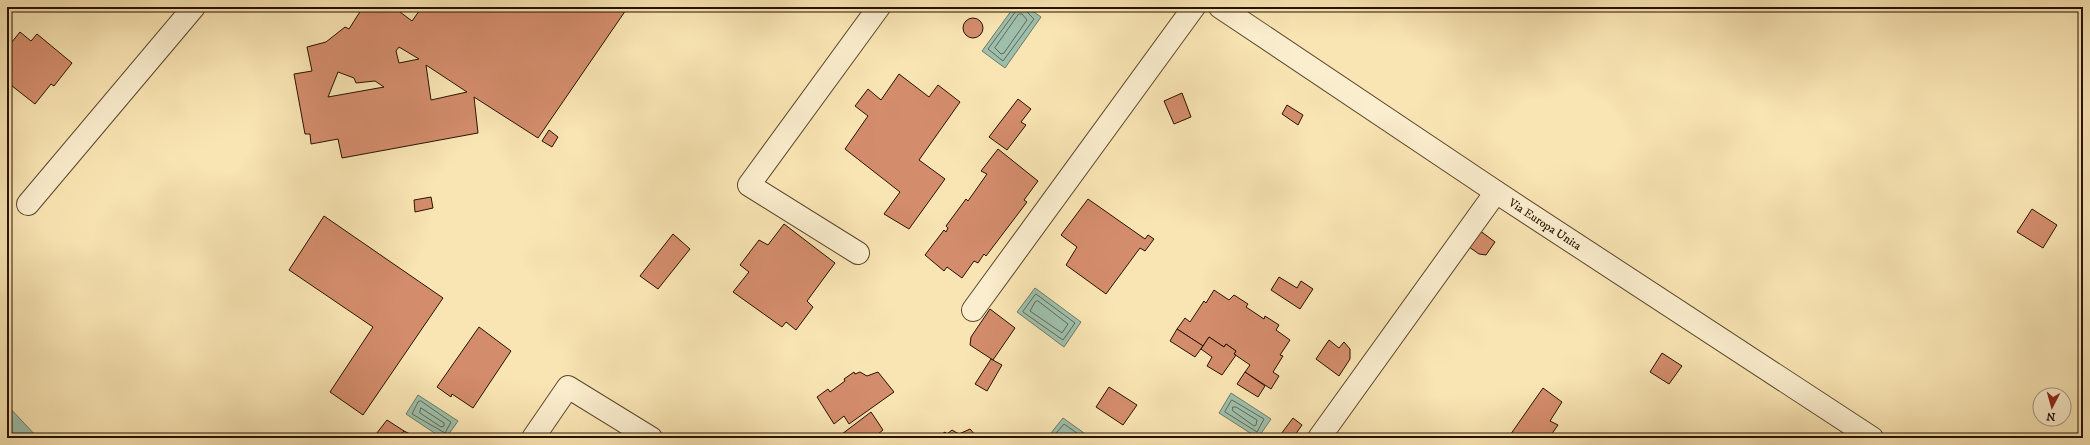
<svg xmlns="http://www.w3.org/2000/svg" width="2090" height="445" viewBox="0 0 2090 445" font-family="'IM FELL DW Pica',serif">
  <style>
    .water { fill: #9ebfab; stroke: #6e7a67 }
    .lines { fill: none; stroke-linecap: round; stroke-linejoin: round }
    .shore { stroke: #626856; stroke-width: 1 }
    .building { fill: #d48d6c; stroke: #271200; fill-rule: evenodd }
    .minor-casing { stroke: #5c472d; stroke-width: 24 }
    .minor { stroke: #fbeece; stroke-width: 22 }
    .labels { text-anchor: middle; stroke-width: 3; stroke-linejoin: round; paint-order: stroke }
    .street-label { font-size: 12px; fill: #271200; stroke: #fbeece }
  </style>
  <rect width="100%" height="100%" fill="#f9e5b3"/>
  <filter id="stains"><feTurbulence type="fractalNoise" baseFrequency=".005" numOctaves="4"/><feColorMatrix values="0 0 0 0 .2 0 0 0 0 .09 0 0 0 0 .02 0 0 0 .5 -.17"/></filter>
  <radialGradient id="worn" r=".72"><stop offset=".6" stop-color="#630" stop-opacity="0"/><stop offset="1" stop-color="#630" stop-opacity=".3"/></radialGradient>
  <g class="water">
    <path d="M1014,7H1027L1041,17L1005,68L982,51Z"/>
    <path d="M1035,288L1081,322L1064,347L1017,312Z"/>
    <path d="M1231,393L1271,419L1258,438L1219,413Z"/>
    <path d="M418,395L458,421L446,438H442L406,414Z"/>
    <path d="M7,405L38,438H7Z"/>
    <path d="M1063,418L1091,438H1047Z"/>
  </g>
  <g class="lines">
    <g class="shore">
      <path d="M1016,7V11L988,49L1003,61L1034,19L1026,11L1025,7"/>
      <path d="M1019,14H1022L1027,20L1004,53L1001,54L995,48Z"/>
      <path d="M1036,294L1075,323L1063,340L1023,312Z"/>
      <path d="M1038,301L1068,324L1062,333L1030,311L1035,302Z"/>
      <path d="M1232,400L1264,419L1257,432L1225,412Z"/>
      <path d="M421,401L451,422L445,433L412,414L418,402Z"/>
      <path d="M1233,407H1236L1257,420L1256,425L1254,426L1233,411Z"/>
      <path d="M421,408L444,423V426L441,427L420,413Z"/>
      <path d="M1052,438L1064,424L1084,438"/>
    </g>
  </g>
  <g class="building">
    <path d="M363,7H404L400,12L412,21L422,7H628L538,138L474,97L478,133L342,158L338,139L311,144L310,134H305L294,74L312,71L307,47L326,42L345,27L349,29ZM399,47L419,59L399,63L396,51ZM426,65L467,92L431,100ZM338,72L354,78L356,83L375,81L384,87L328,97Z"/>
    <circle cx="973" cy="28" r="10"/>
    <path d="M20,32L31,41L37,34L72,63L54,86L51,84L35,104L7,82V48Z"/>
    <path d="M899,74L929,97L938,85L960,102L919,160L945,179L909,229L884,214L900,192L845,149L868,116L855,106L868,89L881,100Z"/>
    <path d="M1182,93L1191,117L1174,124L1164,101Z"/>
    <path d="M1018,99L1031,109L1021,122L1026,125L1007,150L989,137Z"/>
    <path d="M1287,105L1303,115L1298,125L1282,114Z"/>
    <path d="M549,130L558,137L552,147L542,141Z"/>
    <path d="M998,149L1038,181L1024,200L1027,202L986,256L984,254L978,263L974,261L962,278L947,267L944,271L925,255L944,230L946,232L948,228L946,226L966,199L968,201L987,174L981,171Z"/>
    <path d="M431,197L433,208L415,212L414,200Z"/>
    <path d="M1088,199L1145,239L1148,235L1154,239L1145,251L1140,248L1106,294L1066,265L1077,247L1061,235Z"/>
    <path d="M2032,209L2057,225L2043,248L2017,232Z"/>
    <path d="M324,216L443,298L363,415L330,392L373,327L289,270Z"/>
    <path d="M784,224L835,263L807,301L813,307L796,330L786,322L782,327L733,292L749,272L740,265L759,240L768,245Z"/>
    <path d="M1479,230L1495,242L1486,255L1479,254L1469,247Z"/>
    <path d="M673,234L690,249L658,289L640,276Z"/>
    <path d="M1279,277L1297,288L1301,281L1313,289L1300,309L1271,290Z"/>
    <path d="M1214,290L1229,300L1234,295L1248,304L1246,307L1264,319L1265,316L1279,325L1276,330L1290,340L1280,355L1283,356L1273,372L1279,376L1271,389L1245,372L1250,365L1234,354L1236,351L1226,344L1224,347L1209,337L1203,346L1177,329L1185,318L1190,322L1204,301L1206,303Z"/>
    <path d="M990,309L1015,328L993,360L970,345L971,337Z"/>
    <path d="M479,327L511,351L473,408L452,394L451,397L437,387Z"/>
    <path d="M1177,329L1203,346L1195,357L1170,341Z"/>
    <path d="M1209,337L1224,347L1226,344L1236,351L1234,354L1236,355L1222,375L1207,366L1212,357L1201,349Z"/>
    <path d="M1329,340L1339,348L1344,342L1350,349V359L1339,376L1316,359Z"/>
    <path d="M1662,353L1682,366L1669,384L1650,372Z"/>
    <path d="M991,359L1002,365L987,391L975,384Z"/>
    <path d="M854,372L855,374L860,372L867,376L878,372L894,392L849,424L844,416L834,424L817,397L828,389L830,392L845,381L844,379Z"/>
    <path d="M1245,372L1265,386L1258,397L1237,384Z"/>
    <path d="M1109,387L1137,405L1123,425L1096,407Z"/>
    <path d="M1543,388L1562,402L1550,421L1558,425L1549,438H1508Z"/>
    <path d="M871,412L883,430L873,438H845L842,434Z"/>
    <path d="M1293,418L1302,425L1293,438H1278Z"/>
    <path d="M387,420L404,431L398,438H373Z"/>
    <path d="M970,429L978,438H935L945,432L947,434L952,430L959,434Z"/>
    <path d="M404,431L410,434L408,438H398Z"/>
  </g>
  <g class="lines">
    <defs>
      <g id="minor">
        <path d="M1220,7L1496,192L1872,438"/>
        <path d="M28,204L194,7"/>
        <path d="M858,253L749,185L879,7"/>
        <path d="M973,310L1194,7"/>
        <path d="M533,438L568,387L651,438"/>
        <path d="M1319,438L1496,192"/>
      </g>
    </defs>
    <use href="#minor" class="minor-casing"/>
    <use href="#minor" class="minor"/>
  </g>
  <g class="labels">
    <g class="street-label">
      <text transform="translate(1545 224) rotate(33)" y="4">Via Europa Unita</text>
    </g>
  </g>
  <rect width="2090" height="445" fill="none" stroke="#f9e5b3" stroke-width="24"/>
  <rect x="8" y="8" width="2074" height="429" fill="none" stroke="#271200" stroke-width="2"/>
  <rect x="12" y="12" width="2066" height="421" fill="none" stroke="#271200"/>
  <g transform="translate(2052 407) rotate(186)"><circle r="19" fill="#fbeece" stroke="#a6967c"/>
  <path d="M0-3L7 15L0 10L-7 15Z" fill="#8f2418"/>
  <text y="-6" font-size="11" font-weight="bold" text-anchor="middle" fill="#271200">N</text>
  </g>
  <rect width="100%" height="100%" filter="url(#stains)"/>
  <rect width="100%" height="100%" fill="url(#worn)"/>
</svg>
